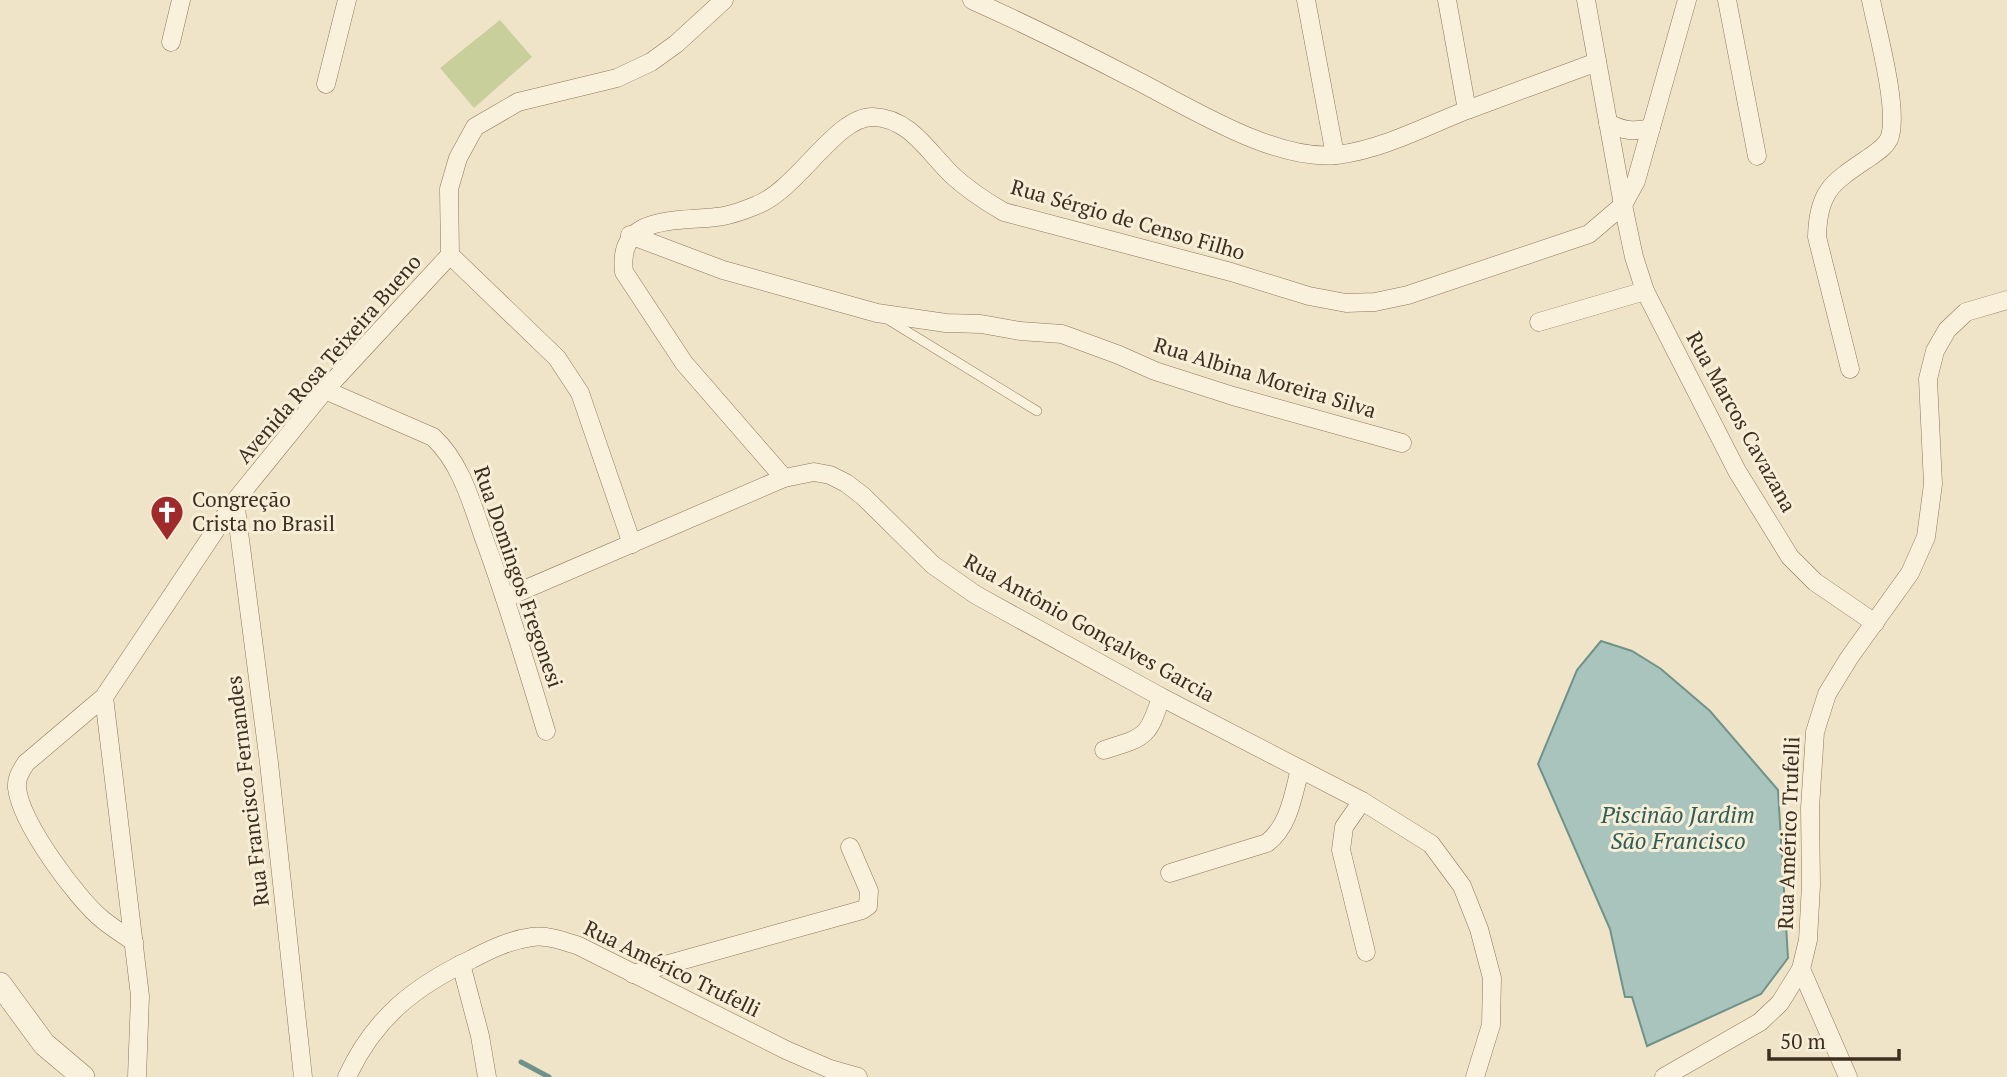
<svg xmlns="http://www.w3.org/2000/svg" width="2007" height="1077" viewBox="0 0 2007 1077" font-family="'PT Serif',serif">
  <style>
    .green { fill: #c9cf9b }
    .water { fill: #a9c4bc; stroke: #6f938a; stroke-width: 2 }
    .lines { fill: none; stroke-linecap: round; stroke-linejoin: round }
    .stream { stroke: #6f938a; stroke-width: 5 }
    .service-casing { stroke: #8d765c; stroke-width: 10 }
    .minor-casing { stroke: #8d765c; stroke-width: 19 }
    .tertiary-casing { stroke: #8d765c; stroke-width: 24 }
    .service { stroke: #faf1dc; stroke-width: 9 }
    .minor { stroke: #faf1dc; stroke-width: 18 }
    .tertiary { stroke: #faf1dc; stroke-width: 23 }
    .labels { text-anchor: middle; stroke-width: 6; stroke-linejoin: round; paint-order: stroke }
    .street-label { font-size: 21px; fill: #3d2e20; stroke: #f7eed8 }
    .poi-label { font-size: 21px; fill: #3d2e20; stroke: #f7eed8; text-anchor: start }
    .water-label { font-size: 23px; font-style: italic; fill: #2f5d5a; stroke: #f7eed8 }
  </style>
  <rect width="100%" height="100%" fill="#f0e4c8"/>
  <path class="green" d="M500,20L532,57L474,108L440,68Z"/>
  <path class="water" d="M1601,641L1632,651L1661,669L1710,711L1778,790L1788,958L1761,994L1647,1046L1632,997H1625L1610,929L1538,764L1577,670Z"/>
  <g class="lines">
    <path class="stream" d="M521,1062L549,1077"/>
    <defs>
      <path id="service" d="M887,319L1037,411"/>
      <g id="minor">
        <path d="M972,0C1025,24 1078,50 1130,77C1186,105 1274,162 1337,155C1383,149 1424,127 1467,110C1510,94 1554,78 1597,62"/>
        <path d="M1306,0L1335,155"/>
        <path d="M1447,0L1467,110"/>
        <path d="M1586,0L1623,205L1634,257L1645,291L1737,471L1790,557L1815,582L1875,623"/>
        <path d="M1727,0L1757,156"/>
        <path d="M171,42L181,0"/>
        <path d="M326,84L347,0"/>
        <path d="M1608,123C1624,131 1634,132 1651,128"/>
        <path d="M630,235L723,270L877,313L946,323L981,324L1020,331L1062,334L1119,355L1155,371L1233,396L1402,443"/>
        <path d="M450,255L557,358L580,393L632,544"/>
        <path d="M1539,322L1645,291"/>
        <path d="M1850,369L1817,237C1818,190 1833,182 1870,157C1877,152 1885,147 1889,139C1900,112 1877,31 1871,0"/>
        <path d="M325,390L433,437C462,464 472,505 485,541C508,604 527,667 546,731"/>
        <path d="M784,478L684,363L624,272C617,214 676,222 716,217C729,216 745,210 757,205C798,189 836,116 873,117C910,118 929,153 952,175C968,190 985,201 1004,212L1231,272L1309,296L1346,303L1375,302L1408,295L1589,234L1623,205L1636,181L1687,0"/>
        <path d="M235,501L269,763L303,1077"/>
        <path d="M505,598L784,478L814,472L830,475L846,483L863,496L933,565L976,595L1161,697L1362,801L1431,844L1462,886L1479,929L1492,978L1491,1025L1475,1077"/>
        <path d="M104,697L140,996L137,1077"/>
        <path d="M1104,750C1144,737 1148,739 1161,697"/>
        <path d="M1362,801L1344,827L1341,850L1366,952"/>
        <path d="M1170,873L1267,843C1289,826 1293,796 1300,769"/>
        <path d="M134,942C124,935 113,928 103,920C76,898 21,823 17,788C16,778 21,771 26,763L104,697L235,501L325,390L450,255L449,189L458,158L475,127L518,102L617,78L651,62L676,44L724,0"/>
        <path d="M461,964L480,1036L487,1077"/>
        <path d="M1801,969L1848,1077"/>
        <path d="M633,974L862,910L868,906L869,891L850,847"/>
        <path d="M347,1077C374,1018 415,986 472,959C491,949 510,940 532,937C548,935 564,941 579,946L786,1050L830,1069L858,1077"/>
        <path d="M1664,1077L1760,1022L1780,1003L1801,969L1808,940L1811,885L1810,808L1815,732L1827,694L1849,658L1910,573L1926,537L1933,484L1928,379L1935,351L1947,330L1966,312L2007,300"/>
      </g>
      <path id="tertiary" d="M0,984L44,1044L83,1077"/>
    </defs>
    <use href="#service" class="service-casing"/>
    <use href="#minor" class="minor-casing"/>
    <use href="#tertiary" class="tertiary-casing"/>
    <use href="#service" class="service"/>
    <use href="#minor" class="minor"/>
    <use href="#tertiary" class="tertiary"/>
  </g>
  <defs>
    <symbol id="church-pin" viewBox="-11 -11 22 30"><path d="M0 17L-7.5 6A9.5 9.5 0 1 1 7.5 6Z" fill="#9e2a2b" stroke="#f7eed8"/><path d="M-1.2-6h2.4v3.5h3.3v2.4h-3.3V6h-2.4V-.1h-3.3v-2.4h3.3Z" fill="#fff"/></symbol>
  </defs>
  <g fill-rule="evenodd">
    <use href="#church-pin" x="148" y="493" width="38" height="52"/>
  </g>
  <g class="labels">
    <g class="street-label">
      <text transform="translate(1128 220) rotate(16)" y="7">Rua Sérgio de Censo Filho</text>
      <text transform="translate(329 359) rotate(-49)" y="7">Avenida Rosa Teixeira Bueno</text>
      <text transform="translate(1265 378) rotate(17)" y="7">Rua Albina Moreira Silva</text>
      <text transform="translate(1741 422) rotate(61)" y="7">Rua Marcos Cavazana</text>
      <text transform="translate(518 577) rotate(71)" y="7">Rua Domingos Fregonesi</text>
      <text transform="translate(1089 628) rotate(29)" y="7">Rua Antônio Gonçalves Garcia</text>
      <text transform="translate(248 791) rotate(-97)" y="7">Rua Francisco Fernandes</text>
      <text transform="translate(1789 833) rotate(-88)" y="7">Rua Américo Trufelli</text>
      <text transform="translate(672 969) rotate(26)" y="7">Rua Américo Trufelli</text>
    </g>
    <g class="poi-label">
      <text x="192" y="507">Congreção<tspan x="192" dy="24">Crista no Brasil</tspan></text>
    </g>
    <g class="water-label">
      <text x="1678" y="823">Piscinão Jardim<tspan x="1678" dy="26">São Francisco</tspan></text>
    </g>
  </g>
  <path d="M1769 1049v10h130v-10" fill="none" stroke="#3d2e20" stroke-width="3.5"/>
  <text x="1780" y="1049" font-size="21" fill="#3d2e20" stroke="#f7eed8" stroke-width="5" paint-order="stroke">50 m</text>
</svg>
